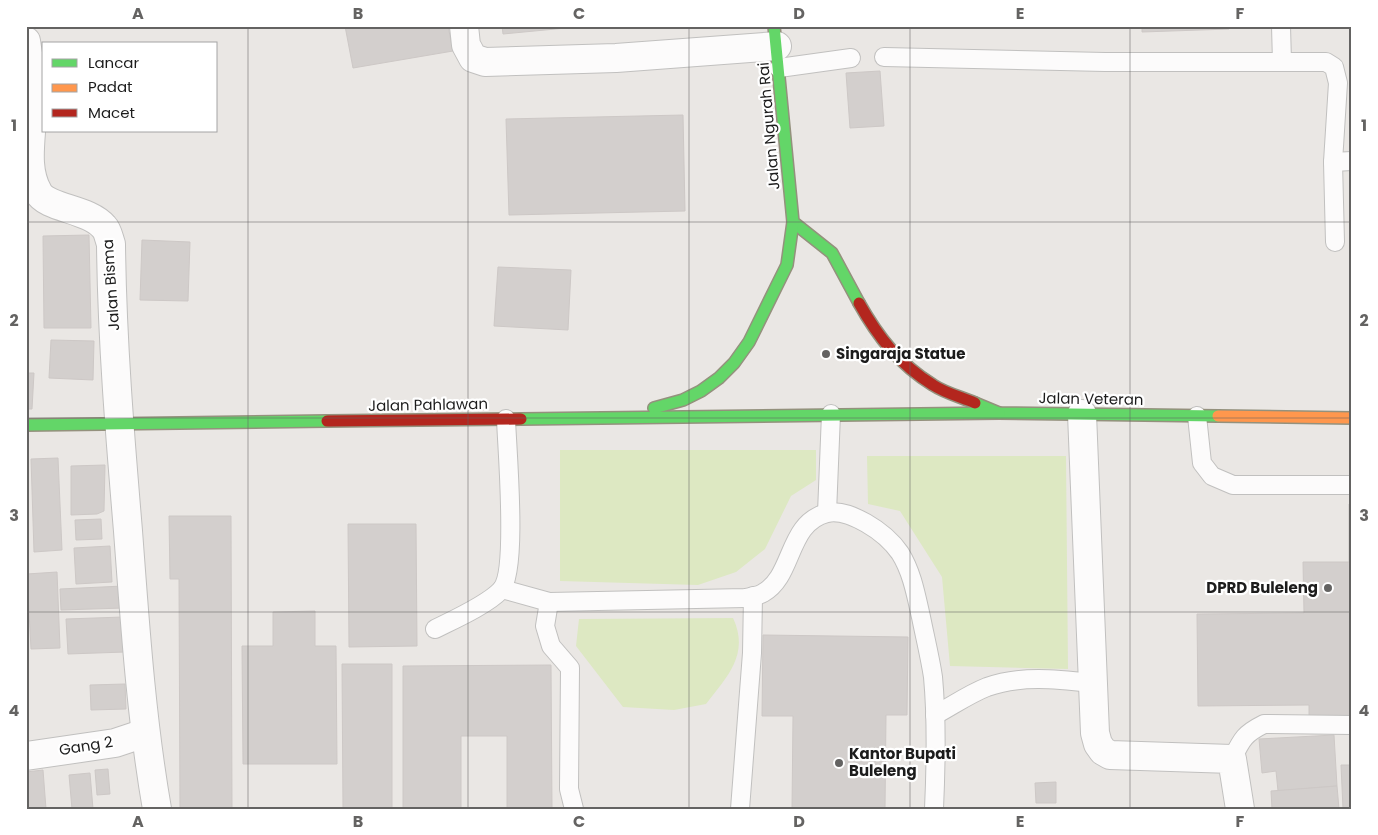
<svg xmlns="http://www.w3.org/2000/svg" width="1378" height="835" viewBox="0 0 1378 835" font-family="Poppins,sans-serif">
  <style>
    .grass { fill: #dde8c2 }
    .building { fill: #d3cfcd; stroke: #cdc8c6 }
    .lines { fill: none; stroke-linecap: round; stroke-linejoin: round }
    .lane-casing { stroke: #c1c0bf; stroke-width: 20 }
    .street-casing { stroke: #c1c0bf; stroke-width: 30 }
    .fast-casing { stroke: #94917d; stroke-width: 14 }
    .slow-casing { stroke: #94917d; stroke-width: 14 }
    .jam-casing { stroke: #94917d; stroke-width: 14 }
    .lane { stroke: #fcfbfb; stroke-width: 18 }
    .street { stroke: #fcfbfb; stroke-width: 28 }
    .fast { stroke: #63d668; stroke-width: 11 }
    .slow { stroke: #ff974d; stroke-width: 11 }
    .jam { stroke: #b3261e; stroke-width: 11 }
    .grid { fill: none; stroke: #646362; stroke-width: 1; stroke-opacity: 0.55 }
    .poi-dot { fill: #646362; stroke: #fff; stroke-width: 2 }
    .labels { text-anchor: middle; stroke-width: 4.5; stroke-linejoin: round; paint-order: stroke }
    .street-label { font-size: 15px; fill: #1c1c1c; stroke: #fff }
    .poi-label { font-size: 15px; font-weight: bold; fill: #1c1c1c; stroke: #fff; text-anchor: start }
    .neatline { fill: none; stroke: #646362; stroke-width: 2 }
    .grid-label { font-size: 16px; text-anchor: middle; font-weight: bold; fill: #646362 }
  </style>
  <rect width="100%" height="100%" fill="#eae7e4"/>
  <g class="grass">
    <path d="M560,450H816V480L791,496L765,549L736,572L698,585L560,581Z"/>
    <path d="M867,456H1066L1068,669L950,666L942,577L900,511L868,504Z"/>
    <path d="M733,618C750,654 727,677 706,704L674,710L623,707L576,646L579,619Z"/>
  </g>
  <g class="building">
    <path d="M345,26H448L453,51L353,68Z"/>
    <path d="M502,26H566V28L503,34Z"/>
    <path d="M1142,26H1228L1229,29L1142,32Z"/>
    <path d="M880,71L884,126L850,128L846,73Z"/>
    <path d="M683,115L685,211L509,215L506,119Z"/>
    <path d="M89,235L91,328H44L43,236Z"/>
    <path d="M142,240L190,242L188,301L140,300Z"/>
    <path d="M498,267L571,270L568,330L494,326Z"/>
    <path d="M51,340L94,341L93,380L49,378Z"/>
    <path d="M26,373H34L32,409H26Z"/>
    <path d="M58,458L62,550L34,552L31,459Z"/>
    <path d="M105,465L104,511L97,514L71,515V466Z"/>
    <path d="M1349,504H1352V716H1309V705L1198,706L1197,614L1304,613L1303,562H1349Z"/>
    <path d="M169,516H231L232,809H180L179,579H170Z"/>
    <path d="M101,519L102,539L76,540L75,520Z"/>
    <path d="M348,524H416L417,646L349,647Z"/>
    <path d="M110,546L112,582L76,584L74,548Z"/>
    <path d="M57,572L60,648L31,649L27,574Z"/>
    <path d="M123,586L124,608L61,610L60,589Z"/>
    <path d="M315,611V646H336L337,764H243L242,646H273V612Z"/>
    <path d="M123,617L125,652L68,654L66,619Z"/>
    <path d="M763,635L908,637L907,715H886L885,809H792L793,716H762Z"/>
    <path d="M342,664H392V809H343Z"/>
    <path d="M551,665L552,809H507V736H461V809H403V666Z"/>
    <path d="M125,684L126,709L91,710L90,685Z"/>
    <path d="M1334,735L1337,786L1278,791L1276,771L1262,773L1259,739Z"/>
    <path d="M1341,765H1352V809H1343Z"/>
    <path d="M108,769L110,794L97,795L95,770Z"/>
    <path d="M43,770L46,809H26V772Z"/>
    <path d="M90,773L93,809H72L69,775Z"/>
    <path d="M1056,782V803H1036L1035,783Z"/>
    <path d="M1337,786L1339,809H1272L1271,791Z"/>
  </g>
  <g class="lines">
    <defs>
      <g id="lane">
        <path d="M1281,26L1282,62"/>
        <path d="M884,57L1105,62H1326L1334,67L1338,83L1333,162L1335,242"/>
        <path d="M779,68L851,58"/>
        <path d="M1333,162L1352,161"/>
        <path d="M1197,416L1202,463L1212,476L1233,485H1352"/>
        <path d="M827,513L831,414"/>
        <path d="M502,589L549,602L745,598C751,597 758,596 763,593C794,576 787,523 827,513C841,510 855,517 866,523C880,531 891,540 900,553C912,572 916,595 921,617C925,637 930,657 933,677C937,720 936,765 934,809"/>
        <path d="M549,602L545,626L551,646L570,668L569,789L574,809"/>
        <path d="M435,629C453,620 487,605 501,590C518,571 507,450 506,419"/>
        <path d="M935,715C952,706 969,694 987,687C1021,675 1056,679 1092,683"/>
        <path d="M1232,759C1242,739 1244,734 1264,724L1352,725"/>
        <path d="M740,809L752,653L753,596"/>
      </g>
      <g id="street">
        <path d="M464,26L466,45L473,58L485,62L616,58L777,46"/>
        <path d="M26,41C28,55 31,69 32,83C32,94 32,106 32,117C31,142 25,169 38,192C47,209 88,208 104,227C108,231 109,239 111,244C112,340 120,436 128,531C135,624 141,717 157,809"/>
        <path d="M1082,414L1095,733L1098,744L1103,751L1110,755L1232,759L1240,809"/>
        <path d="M26,756L115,743L145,733"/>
      </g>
      <g id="fast">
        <path d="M774,26L793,222L832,253L859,303"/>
        <path d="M975,403L999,413L1218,416"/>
        <path d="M654,408L683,400L701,391L719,378L734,363L749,342L787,265L793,222"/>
        <path d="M521,419L999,413"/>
        <path d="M26,425L327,421"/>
      </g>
      <path id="slow" d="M1218,416L1352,418"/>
      <g id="jam">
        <path d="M859,303C878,337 899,364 933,385C945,393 961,397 975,403"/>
        <path d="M327,421L521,419"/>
      </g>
    </defs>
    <use href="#lane" class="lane-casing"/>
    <use href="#street" class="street-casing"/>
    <use href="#fast" class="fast-casing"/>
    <use href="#slow" class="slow-casing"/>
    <use href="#jam" class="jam-casing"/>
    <use href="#lane" class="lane"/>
    <use href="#street" class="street"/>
    <use href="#fast" class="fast"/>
    <use href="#slow" class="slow"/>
    <use href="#jam" class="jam"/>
  </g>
  <path class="grid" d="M248,26V809M468,26V809M689,26V809M910,26V809M1130,26V809M26,222H1352M26,418H1352M26,612H1352"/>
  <g class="poi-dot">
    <circle cx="826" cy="354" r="5"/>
    <circle cx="1328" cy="588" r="5"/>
    <circle cx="839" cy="763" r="5"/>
  </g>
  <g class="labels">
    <g class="street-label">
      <text transform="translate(769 126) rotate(-95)" y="5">Jalan Ngurah Rai</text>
      <text transform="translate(111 285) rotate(-94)" y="5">Jalan Bisma</text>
      <text transform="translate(1091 399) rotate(1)" y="5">Jalan Veteran</text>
      <text transform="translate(428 405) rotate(-1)" y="5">Jalan Pahlawan</text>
      <text transform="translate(86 746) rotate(-9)" y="5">Gang 2</text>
    </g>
    <g class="poi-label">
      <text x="836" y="359">Singaraja Statue</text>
      <text x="1318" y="593" text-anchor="end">DPRD Buleleng</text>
      <text x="849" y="759">Kantor Bupati<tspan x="849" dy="17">Buleleng</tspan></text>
    </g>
  </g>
  <rect width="1378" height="835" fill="none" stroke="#ffffff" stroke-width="55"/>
  <rect x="42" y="42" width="175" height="90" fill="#ffffff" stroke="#a4a4a4"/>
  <rect x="52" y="59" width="25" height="8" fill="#63d668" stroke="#a4a4a4"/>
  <text x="88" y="68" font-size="15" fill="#1c1c1c">Lancar</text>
  <rect x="52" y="84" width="25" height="8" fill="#ff974d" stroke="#a4a4a4"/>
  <text x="88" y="92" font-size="15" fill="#1c1c1c">Padat</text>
  <rect x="52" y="109" width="25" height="8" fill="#b3261e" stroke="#a4a4a4"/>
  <text x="88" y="118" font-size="15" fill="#1c1c1c">Macet</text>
  <rect x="28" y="28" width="1322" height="780" class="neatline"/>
  <g class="grid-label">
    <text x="138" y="19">A</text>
    <text x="358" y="19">B</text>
    <text x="579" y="19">C</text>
    <text x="799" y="19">D</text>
    <text x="1020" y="19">E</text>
    <text x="1240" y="19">F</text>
    <text x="14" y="131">1</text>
    <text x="1364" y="131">1</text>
    <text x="14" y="326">2</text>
    <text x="1364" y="326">2</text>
    <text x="14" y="521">3</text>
    <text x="1364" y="521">3</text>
    <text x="14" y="716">4</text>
    <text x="1364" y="716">4</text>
    <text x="138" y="827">A</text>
    <text x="358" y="827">B</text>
    <text x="579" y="827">C</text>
    <text x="799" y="827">D</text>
    <text x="1020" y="827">E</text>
    <text x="1240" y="827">F</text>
  </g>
</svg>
